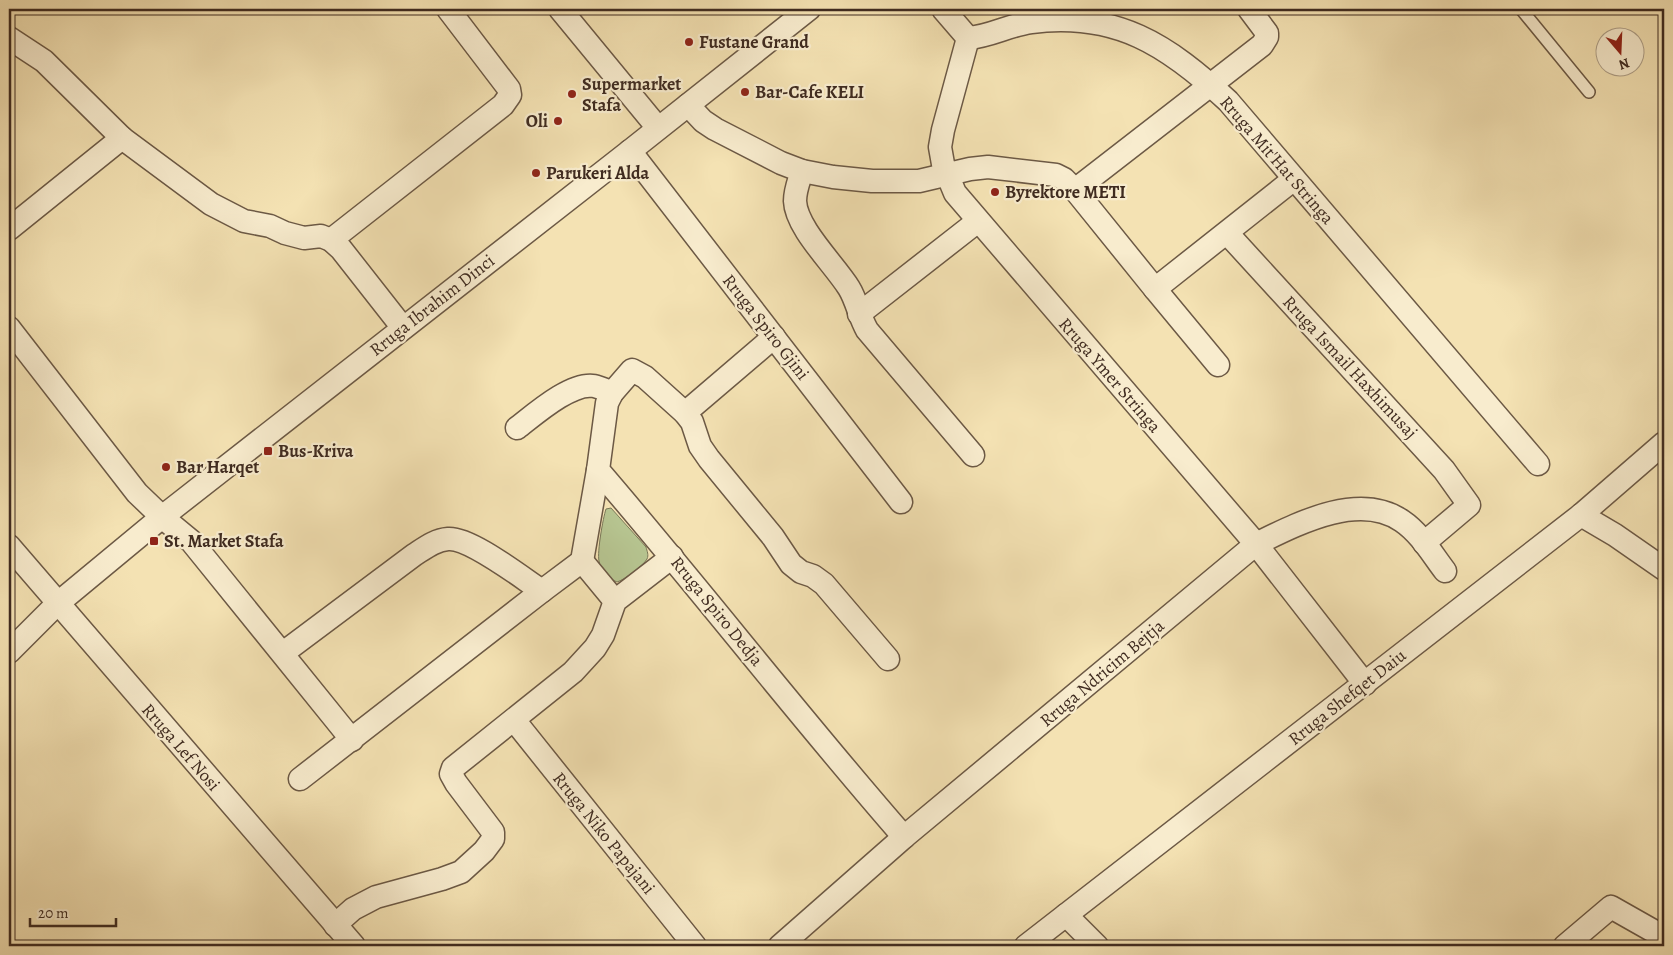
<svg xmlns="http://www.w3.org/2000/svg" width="1673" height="955" viewBox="0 0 1673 955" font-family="Alegreya,serif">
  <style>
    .green { fill: #b6c490; stroke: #7a7858 }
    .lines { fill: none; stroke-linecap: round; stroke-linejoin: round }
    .service-casing { stroke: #6c5945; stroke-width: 14 }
    .minor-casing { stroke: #6c5945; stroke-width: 25 }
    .service { stroke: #f8ecce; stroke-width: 11 }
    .minor { stroke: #f8ecce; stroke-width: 22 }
    .poi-dot { fill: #8f2418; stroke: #f8ecce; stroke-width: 2 }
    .labels { text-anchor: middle; stroke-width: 4.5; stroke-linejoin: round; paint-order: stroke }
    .poi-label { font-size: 18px; font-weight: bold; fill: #3f2b20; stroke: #f8ecce; text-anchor: start }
    .street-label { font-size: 18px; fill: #3f2b20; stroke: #f8ecce }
  </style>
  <rect width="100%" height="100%" fill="#f4e2b3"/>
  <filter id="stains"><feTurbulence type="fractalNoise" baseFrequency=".004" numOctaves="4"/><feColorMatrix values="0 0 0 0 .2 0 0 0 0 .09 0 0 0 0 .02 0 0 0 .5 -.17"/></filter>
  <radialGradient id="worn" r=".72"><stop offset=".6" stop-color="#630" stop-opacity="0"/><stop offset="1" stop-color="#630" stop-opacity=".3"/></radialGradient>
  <path class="green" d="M611,508L646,547C647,551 649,555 647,559C643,566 624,580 617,582C609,579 600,569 599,561C597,552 603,518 606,509Z"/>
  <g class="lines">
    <defs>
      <path id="service" d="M1521,9L1589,92"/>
      <g id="minor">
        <path d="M560,9L658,128"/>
        <path d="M943,9L968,38C989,37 1009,25 1031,22C1116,11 1168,45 1228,101L1538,464"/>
        <path d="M9,38L44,61L122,138L211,204L244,221L270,226L285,233L304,238L321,236L331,240L341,249L403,328"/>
        <path d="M968,38L943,130L940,147L943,164L955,193L1256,544L1365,684"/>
        <path d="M688,105L703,121L715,129L781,163L802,171L833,177L872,181H919L970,169L988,167L1056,175L1064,179L1075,190L1155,289L1294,179"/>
        <path d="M630,151L901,502"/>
        <path d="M802,171C799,181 795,190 795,201C796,228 834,264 849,288C857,301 859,316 867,330L973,455"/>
        <path d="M1075,190L1262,45L1267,37V33L1249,9"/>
        <path d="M9,229L122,138"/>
        <path d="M1227,233L1444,470L1469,505L1424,543"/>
        <path d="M331,240L503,105L510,95L509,89L448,9"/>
        <path d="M1155,289L1218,365"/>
        <path d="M859,314L978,221"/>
        <path d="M9,328L137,493L162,517L191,541L352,740"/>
        <path d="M685,413L774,337"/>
        <path d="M517,428C534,415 571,382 594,386C600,387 607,391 612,393"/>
        <path d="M1581,515L1615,535L1664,569"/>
        <path d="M9,546L354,946"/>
        <path d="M582,561L615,601"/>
        <path d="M9,652L57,604L162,517L630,151L809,9"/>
        <path d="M283,653L414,555C425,548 435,540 448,539C470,537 522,578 542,591"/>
        <path d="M888,659L824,584L813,576L801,572L791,564L773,537L709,459L700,446L692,422L685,413L645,377L632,370L612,393L607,403L598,470C702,591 799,717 904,837"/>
        <path d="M514,720L695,946"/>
        <path d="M300,779L542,591L582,561L598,470"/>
        <path d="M1066,915L1097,946"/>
        <path d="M335,925L353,909L376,897L442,879L461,872L484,851L493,839V832L456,783L451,774L453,768L573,672L595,648L603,635L615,601L672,557"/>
        <path d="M780,946L904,837L1256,544C1297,524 1359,491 1402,521C1420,533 1432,554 1445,571"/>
        <path d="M1026,946L1581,515L1664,443"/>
        <path d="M1565,946L1611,907L1664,937"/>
      </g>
    </defs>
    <use href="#service" class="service-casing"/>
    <use href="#minor" class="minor-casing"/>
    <use href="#service" class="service"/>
    <use href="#minor" class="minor"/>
  </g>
  <g class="poi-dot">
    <circle cx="689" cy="42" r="5"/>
    <circle cx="745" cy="92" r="5"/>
    <circle cx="572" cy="94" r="5"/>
    <circle cx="558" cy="121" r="5"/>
    <circle cx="536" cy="173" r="5"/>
    <circle cx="995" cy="192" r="5"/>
    <rect x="263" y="446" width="10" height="10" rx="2.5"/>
    <circle cx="166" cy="467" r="5"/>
    <rect x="149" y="536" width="10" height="10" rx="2.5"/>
  </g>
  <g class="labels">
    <g class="poi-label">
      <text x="699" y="48">Fustane Grand</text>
      <text x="582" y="90">Supermarket<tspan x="582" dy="21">Stafa</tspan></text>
      <text x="755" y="98">Bar-Cafe KELI</text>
      <text x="548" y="127" text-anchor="end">Oli</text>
      <text x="546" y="179">Parukeri Alda</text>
      <text x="1005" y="198">Byrektore METI</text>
      <text x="278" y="457">Bus-Kriva</text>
      <text x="176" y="473">Bar Harqet</text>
      <text x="164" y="547">St. Market Stafa</text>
    </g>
    <g class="street-label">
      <text transform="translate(1277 160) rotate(49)" y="6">Rruga Mit'Hat Stringa</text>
      <text transform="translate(432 305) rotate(-38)" y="6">Rruga Ibrahim Dinci</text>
      <text transform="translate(766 327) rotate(52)" y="6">Rruga Spiro Gjini</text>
      <text transform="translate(1350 367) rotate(47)" y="6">Rruga Ismail Haxhimusaj</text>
      <text transform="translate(1110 375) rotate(49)" y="6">Rruga Ymer Stringa</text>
      <text transform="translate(717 611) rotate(51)" y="6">Rruga Spiro Dedja</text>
      <text transform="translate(1102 673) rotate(-40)" y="6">Rruga Ndricim Bejtja</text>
      <text transform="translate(1347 697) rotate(-38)" y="6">Rruga Shefqet Daiu</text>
      <text transform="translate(181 747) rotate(49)" y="6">Rruga Lef Nosi</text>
      <text transform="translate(604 833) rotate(51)" y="6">Rruga Niko Papajani</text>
    </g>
  </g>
  <rect width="1673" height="955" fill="none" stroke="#f4e2b3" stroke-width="30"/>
  <rect x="10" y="10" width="1653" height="935" fill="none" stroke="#3f2b20" stroke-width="2.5"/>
  <rect x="15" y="15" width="1643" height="925" fill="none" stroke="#3f2b20"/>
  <g transform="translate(1620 52) rotate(161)"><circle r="24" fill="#f8ecce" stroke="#ae9f88"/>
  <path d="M0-4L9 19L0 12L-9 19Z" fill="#8f2418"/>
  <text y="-8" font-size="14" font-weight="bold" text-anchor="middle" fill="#3f2b20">N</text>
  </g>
  <path d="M30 918v8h86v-8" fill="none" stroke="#3f2b20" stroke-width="2.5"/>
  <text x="38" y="918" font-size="15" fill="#3f2b20" stroke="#f8ecce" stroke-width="4" paint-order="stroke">20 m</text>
  <rect width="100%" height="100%" filter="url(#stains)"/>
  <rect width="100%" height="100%" fill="url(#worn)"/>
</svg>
